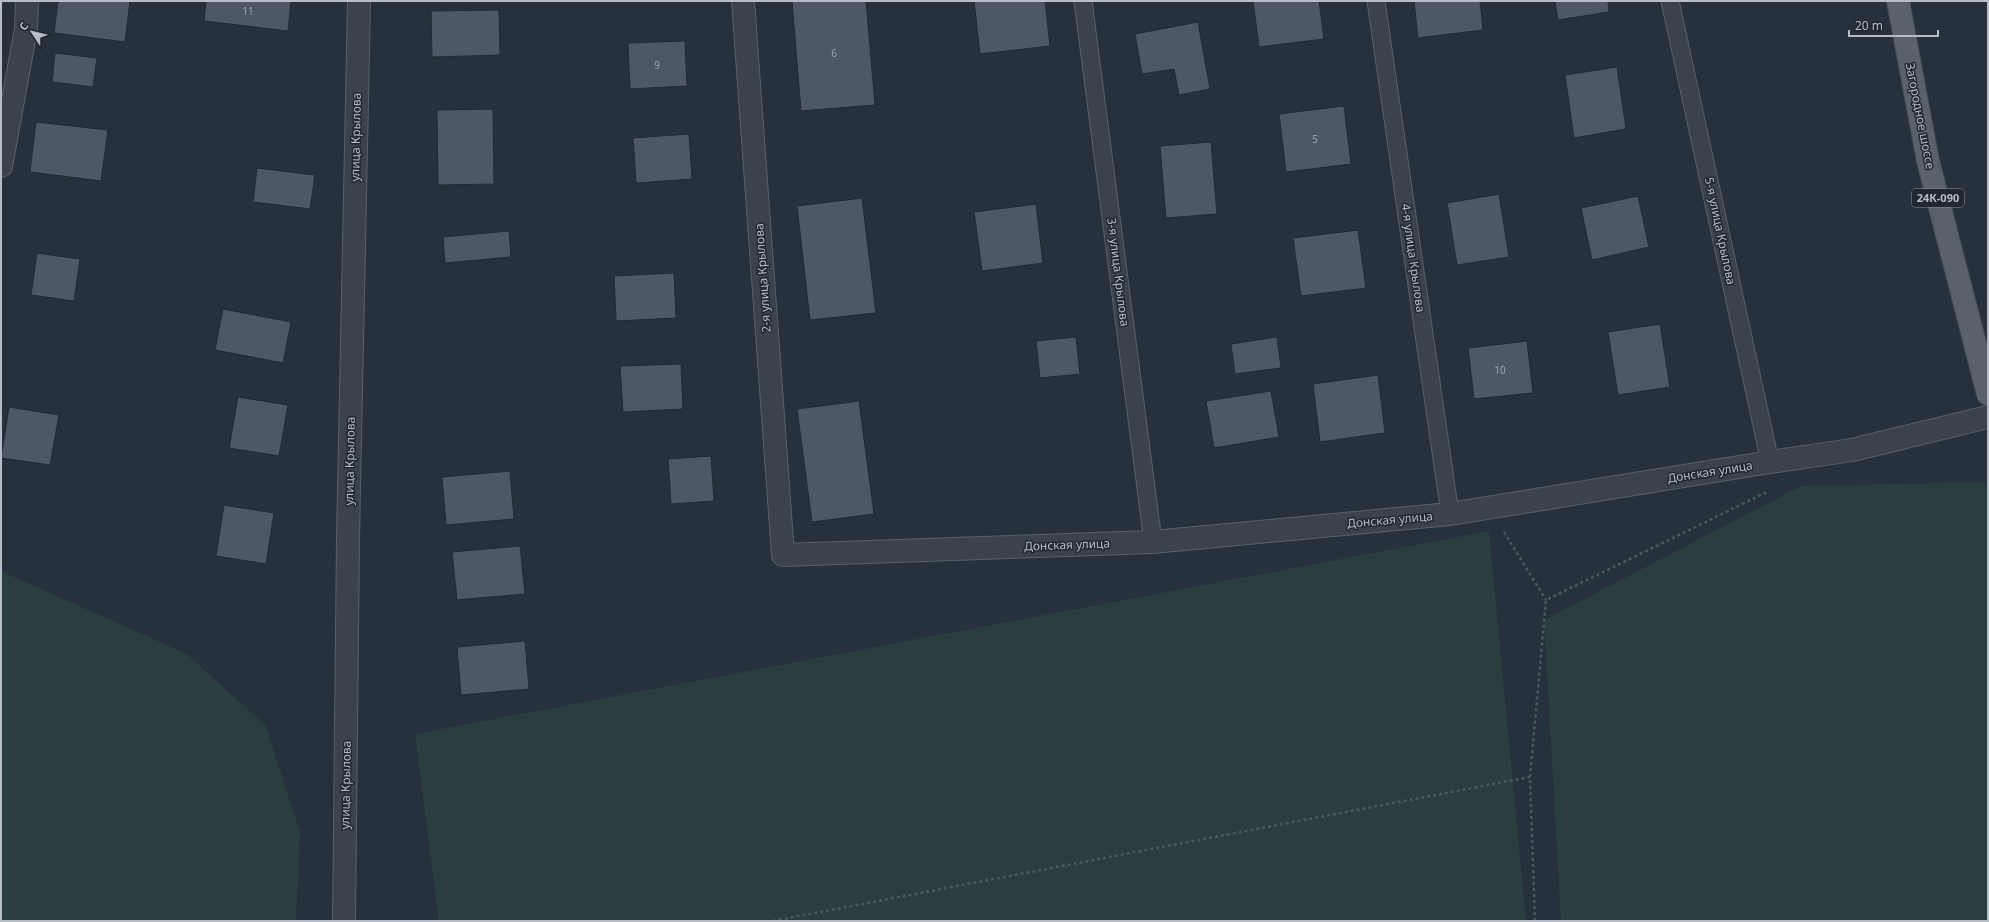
<svg xmlns="http://www.w3.org/2000/svg" width="1989" height="922" viewBox="0 0 1989 922" font-family="'Noto Sans',sans-serif">
  <style>
    .green { fill: #2a3d3f }
    .building { fill: #4d5765; stroke: #222934 }
    .lines { fill: none; stroke-linecap: round; stroke-linejoin: round }
    .service-casing { stroke: #59606b; stroke-width: 19 }
    .minor-casing { stroke: #59606b; stroke-width: 24 }
    .primary-casing { stroke: #444b56; stroke-width: 24 }
    .path { stroke: #495a5d; stroke-width: 2.5; stroke-dasharray: 3 3; stroke-linecap: butt }
    .service { stroke: #3b424d; stroke-width: 17 }
    .minor { stroke: #3b424d; stroke-width: 22 }
    .primary { stroke: #59616d; stroke-width: 22 }
    .labels { text-anchor: middle; stroke-width: 3; stroke-linejoin: round; paint-order: stroke }
    .number-label { font-size: 10px; fill: #9ca4af }
    .shield { fill: #202732; stroke: #8a909b; stroke-width: 1 }
    .shield-label { font-size: 11px; font-weight: bold; fill: #b7bdc8 }
    .street-label { font-size: 12px; fill: #b7bdc8; stroke: #202732 }
  </style>
  <rect width="100%" height="100%" fill="#27303d"/>
  <g class="green">
    <path d="M1984,482L1988,493V921H1561L1544,620L1801,486Z"/>
    <path d="M1489,531L1526,921H439L415,734Z"/>
    <path d="M1,571L187,654L266,726L300,832L296,921H1Z"/>
  </g>
  <g class="building">
    <path d="M58,1H130L125,42L54,33Z"/>
    <path d="M206,1H291L288,31L204,21Z"/>
    <path d="M792,1H866L875,105L801,111Z"/>
    <path d="M974,1H1045L1050,46L980,54Z"/>
    <path d="M1253,1H1319L1324,39L1259,47Z"/>
    <path d="M1414,1H1480L1483,30L1418,38Z"/>
    <path d="M1555,1H1608L1609,12L1558,20Z"/>
    <path d="M499,10L500,55L432,57L431,11Z"/>
    <path d="M1198,22L1210,89L1179,95L1174,69L1142,74L1135,34Z"/>
    <path d="M685,41L687,86L630,89L628,43Z"/>
    <path d="M55,53L97,58L93,87L52,82Z"/>
    <path d="M1617,67L1626,129L1574,138L1565,75Z"/>
    <path d="M1344,106L1351,164L1286,172L1279,114Z"/>
    <path d="M493,109L494,184L438,185L437,110Z"/>
    <path d="M36,122L108,130L101,181L30,172Z"/>
    <path d="M689,134L692,179L636,183L633,138Z"/>
    <path d="M1211,142L1217,214L1166,218L1160,146Z"/>
    <path d="M257,168L315,175L310,209L253,202Z"/>
    <path d="M1499,194L1509,257L1457,265L1447,203Z"/>
    <path d="M1638,196L1649,247L1592,260L1581,208Z"/>
    <path d="M862,198L876,313L810,320L797,206Z"/>
    <path d="M1036,204L1043,263L982,271L974,212Z"/>
    <path d="M1358,230L1366,288L1301,296L1293,238Z"/>
    <path d="M509,231L511,257L445,263L443,237Z"/>
    <path d="M37,253L80,259L74,301L31,295Z"/>
    <path d="M674,273L676,318L616,321L614,276Z"/>
    <path d="M223,309L291,322L283,363L215,350Z"/>
    <path d="M1660,324L1670,387L1618,395L1608,332Z"/>
    <path d="M1076,337L1080,374L1040,378L1036,341Z"/>
    <path d="M1277,337L1281,368L1235,374L1231,344Z"/>
    <path d="M1527,341L1533,393L1474,399L1468,348Z"/>
    <path d="M681,364L683,409L623,412L620,366Z"/>
    <path d="M1378,375L1385,433L1320,442L1313,384Z"/>
    <path d="M1271,391L1279,437L1214,448L1206,401Z"/>
    <path d="M238,397L288,405L279,456L229,448Z"/>
    <path d="M859,401L874,514L812,522L797,409Z"/>
    <path d="M9,407L59,415L50,465L1,458Z"/>
    <path d="M711,456L714,501L671,504L668,459Z"/>
    <path d="M510,471L514,519L446,525L442,477Z"/>
    <path d="M224,505L274,513L266,564L216,556Z"/>
    <path d="M520,546L525,594L457,600L452,552Z"/>
    <path d="M525,641L529,689L461,695L457,647Z"/>
  </g>
  <g class="lines">
    <defs>
      <g id="service">
        <path d="M1083,1L1153,542"/>
        <path d="M1376,1L1450,514"/>
        <path d="M1670,1L1770,462"/>
      </g>
      <g id="minor">
        <path d="M743,1L783,555L1153,542L1450,514L1770,462L1852,450L1988,417"/>
        <path d="M1,166L26,29L27,1"/>
        <path d="M344,921L348,538L359,1"/>
      </g>
      <path id="primary" d="M1898,1L1928,161L1988,394"/>
    </defs>
    <use href="#service" class="service-casing"/>
    <use href="#minor" class="minor-casing"/>
    <use href="#primary" class="primary-casing"/>
    <g class="path">
      <path d="M1504,532L1546,600"/>
      <path d="M773,921L1530,777"/>
      <path d="M1535,921L1530,777L1546,600L1769,491"/>
    </g>
    <use href="#service" class="service"/>
    <use href="#minor" class="minor"/>
    <use href="#primary" class="primary"/>
  </g>
  <g class="labels">
    <g class="number-label">
      <text x="248" y="15">11</text>
      <text x="834" y="57">6</text>
      <text x="657" y="69">9</text>
      <text x="1315" y="143">5</text>
      <text x="1500" y="374">10</text>
    </g>
    <rect class="shield" x="1912" y="189" width="52" height="18" rx="3"/>
    <g class="shield-label">
      <text x="1938" y="202">24К-090</text>
    </g>
    <g class="street-label">
      <text transform="translate(1920 116) rotate(79)" y="4">Загородное шоссе</text>
      <text transform="translate(356 137) rotate(-89)" y="4">улица Крылова</text>
      <text transform="translate(1720 231) rotate(78)" y="4">5-я улица Крылова</text>
      <text transform="translate(1413 258) rotate(82)" y="4">4-я улица Крылова</text>
      <text transform="translate(1118 272) rotate(83)" y="4">3-я улица Крылова</text>
      <text transform="translate(763 278) rotate(-94)" y="4">2-я улица Крылова</text>
      <text transform="translate(350 461) rotate(-89)" y="4">улица Крылова</text>
      <text transform="translate(1710 472) rotate(-9)" y="4">Донская улица</text>
      <text transform="translate(1390 520) rotate(-5)" y="4">Донская улица</text>
      <text transform="translate(1067 545) rotate(-2)" y="4">Донская улица</text>
      <text transform="translate(346 785) rotate(-89)" y="4">улица Крылова</text>
    </g>
  </g>
  <rect width="1989" height="922" fill="none" stroke="#b7bdc8" stroke-width="4"/>
  <g transform="translate(32 32) rotate(305)" stroke="#202732" stroke-width="3" paint-order="stroke">
  <path d="M0-3L7 15L0 10L-7 15Z" fill="#b7bdc8"/>
  <text y="-6" font-size="11" font-weight="bold" text-anchor="middle" fill="#b7bdc8">С</text>
  </g>
  <path d="M1849 30v6h89v-6" fill="none" stroke="#b7bdc8" stroke-width="2"/>
  <text x="1855" y="30" font-size="12" fill="#b7bdc8" stroke="#202732" stroke-width="3" paint-order="stroke">20 m</text>
</svg>
